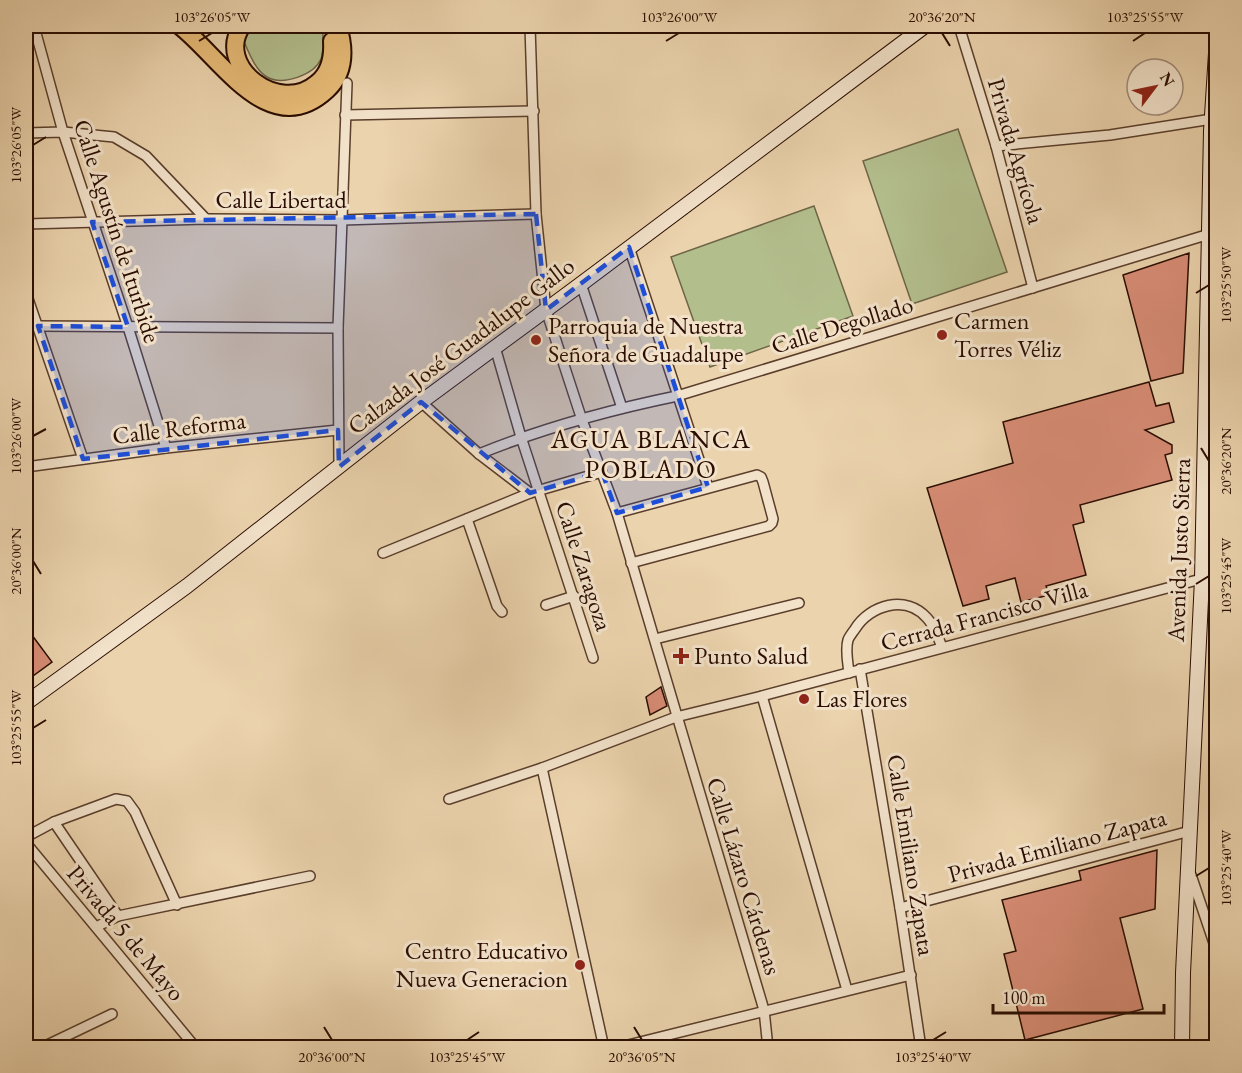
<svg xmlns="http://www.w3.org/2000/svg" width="1242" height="1073" viewBox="0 0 1242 1073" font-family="'EB Garamond',serif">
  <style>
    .green { fill: #b3be8d; stroke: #6e6546; stroke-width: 1.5 }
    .building { fill: #d78c75; stroke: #2a0c00; stroke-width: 1.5 }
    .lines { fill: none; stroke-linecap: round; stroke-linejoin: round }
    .street-casing { stroke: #5a3e2b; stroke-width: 12 }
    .secondary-casing { stroke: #2a0c00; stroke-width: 16 }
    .highway-casing { stroke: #2a0c00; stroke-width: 20 }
    .street { stroke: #f2e2ca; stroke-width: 9 }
    .secondary { stroke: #f2e2ca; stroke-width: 14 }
    .highway { stroke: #e6ba76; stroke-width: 16 }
    .marked { fill: #1d4ed8; fill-opacity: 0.2; stroke: #1d4ed8; stroke-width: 4.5; stroke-dasharray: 12 8; stroke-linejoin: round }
    .ticks { fill: none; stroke: #2a0c00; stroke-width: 2 }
    .poi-dot { fill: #8f2418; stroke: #f2e2ca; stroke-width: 2 }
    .labels { text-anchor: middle; stroke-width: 6; stroke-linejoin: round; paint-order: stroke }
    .street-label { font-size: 24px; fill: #2a0c00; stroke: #f2e2ca }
    .poi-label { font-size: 24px; fill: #2a0c00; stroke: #f2e2ca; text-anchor: start }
    .neighbourhood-label { font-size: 26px; letter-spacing: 1.5px; fill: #2a0c00; stroke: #f2e2ca }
    .neatline { fill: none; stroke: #2a0c00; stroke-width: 2 }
    .ticks-label { font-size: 15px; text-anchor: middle; fill: #2a0c00 }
  </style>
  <rect width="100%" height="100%" fill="#ebd3ad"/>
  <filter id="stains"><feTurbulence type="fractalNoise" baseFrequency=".00333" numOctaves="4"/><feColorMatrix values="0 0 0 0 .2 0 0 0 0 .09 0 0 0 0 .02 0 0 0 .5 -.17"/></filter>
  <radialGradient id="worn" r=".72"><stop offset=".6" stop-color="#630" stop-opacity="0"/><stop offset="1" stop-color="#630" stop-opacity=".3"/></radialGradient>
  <g class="green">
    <path d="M248,26H321C324,34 324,50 321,59C314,75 283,86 267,77C254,69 248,50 242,37Z"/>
    <path d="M958,129L1007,272L912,304L863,161Z"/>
    <path d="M814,206L853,316L710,367L671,257Z"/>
  </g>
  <g class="building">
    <path d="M1189,253L1183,373L1151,381L1123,275Z"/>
    <path d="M1149,382L1156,406L1169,403L1174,422L1145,430L1172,445V453L1165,455L1172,480L1080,505L1084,522L1073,525L1086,575L1046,586L1049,595L1021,602L1015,578L986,586L989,599L963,606L927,488L1013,463L1003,422Z"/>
    <path d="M26,627L52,662L26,681Z"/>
    <path d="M661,687L667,706L650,715L646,697Z"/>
    <path d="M1157,850L1155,909L1120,918L1143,1009L1025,1040L1004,954L1016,951L1002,900L1081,880L1079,871Z"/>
  </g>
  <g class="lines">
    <defs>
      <g id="street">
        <path d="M34,26L63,132L128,327L166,448"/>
        <path d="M530,26L536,214L546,310L582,420L617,513L764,1010L768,1048"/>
        <path d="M959,26L996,146L1033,288"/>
        <path d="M345,115L534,111"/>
        <path d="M26,133L63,132L114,137L146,156L206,219"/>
        <path d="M996,146L1110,135L1212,119"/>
        <path d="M26,224L206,219L342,220L536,214"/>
        <path d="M629,247L708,487"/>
        <path d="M581,284L622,408"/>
        <path d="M26,293L83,459"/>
        <path d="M38,326L338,328"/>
        <path d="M495,347L521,437L593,658"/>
        <path d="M421,402L479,454L530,493"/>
        <path d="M479,454C543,428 609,410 677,396L1216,232"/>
        <path d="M26,467L166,448L338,430"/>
        <path d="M339,467L338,328L347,83"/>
        <path d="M617,513L757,475L761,477L763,482L773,519L772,523L769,526L631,563"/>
        <path d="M467,519L497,606L502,612"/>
        <path d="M383,553L530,493L602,472"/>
        <path d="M546,605L574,596"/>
        <path d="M655,639L799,603"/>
        <path d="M860,669L900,908L921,1048"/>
        <path d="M849,673C848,663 845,650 848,640C849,637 853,632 855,629C870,605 906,594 927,618C934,625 938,638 942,647"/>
        <path d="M762,696L847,990"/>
        <path d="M542,768L604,1048"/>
        <path d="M449,799L542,768L676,717L762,696L1216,575"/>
        <path d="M54,822L118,916"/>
        <path d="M26,837L54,822L116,799L127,801L135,812L177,905"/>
        <path d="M26,843L196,1048"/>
        <path d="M1191,875L1216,949"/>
        <path d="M900,908L1190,831"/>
        <path d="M96,927L118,916L310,876"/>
        <path d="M41,1048L112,1014"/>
        <path d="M616,1048L911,975"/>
      </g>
      <g id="secondary">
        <path d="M26,703L187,586L421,402L581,284L925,26"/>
        <path d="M1182,1048L1183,973L1202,579L1211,131L1216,53"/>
      </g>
      <g id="highway">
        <path d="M180,26C221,58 270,143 327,90C346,72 345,49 338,26"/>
        <path d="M242,26C214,66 279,116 317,83C330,73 333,57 332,41"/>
      </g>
    </defs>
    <use href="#street" class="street-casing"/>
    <use href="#secondary" class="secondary-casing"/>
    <use href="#highway" class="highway-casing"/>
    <use href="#street" class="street"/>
    <use href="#secondary" class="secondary"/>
    <use href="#highway" class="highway"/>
  </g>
  <path class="marked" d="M536,214L546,310L629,247L708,487L617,513L602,472L530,493L421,402L339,467L338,430L83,459L38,326L128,327L92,222Z"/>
  <path class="ticks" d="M942,33L950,46M199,41L212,33M666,41L679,33M1133,41L1145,33M33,145L46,137M1196,293L1209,285M33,436L46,429M1201,448L1209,461M33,561L41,574M1196,584L1209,576M33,728L46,720M1196,876L1209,868M324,1027L332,1040M634,1027L642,1040M467,1040L479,1032M933,1040L946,1032"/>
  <g class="poi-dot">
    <circle cx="942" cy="335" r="6"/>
    <circle cx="536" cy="340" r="6"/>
    <path d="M678 647h6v6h6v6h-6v6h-6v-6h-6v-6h6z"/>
    <circle cx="804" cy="699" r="6"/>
    <circle cx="580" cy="965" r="6"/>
  </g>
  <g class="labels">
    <g class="street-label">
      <text transform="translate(1016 151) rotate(74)" y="8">Privada Agrícola</text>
      <text x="281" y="208">Calle Libertad</text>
      <text transform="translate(117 231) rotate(72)" y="8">Calle Agustín de Iturbide</text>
      <text transform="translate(842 325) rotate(-17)" y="8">Calle Degollado</text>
      <text transform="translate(461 346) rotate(-37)" y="8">Calzada José Guadalupe Gallo</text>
      <text transform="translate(179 428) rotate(-7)" y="8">Calle Reforma</text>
      <text transform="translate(1179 550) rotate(-88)" y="8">Avenida Justo Sierra</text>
      <text transform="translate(584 566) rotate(72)" y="8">Calle Zaragoza</text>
      <text transform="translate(984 616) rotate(-15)" y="8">Cerrada Francisco Villa</text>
      <text transform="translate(1057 846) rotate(-15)" y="8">Privada Emiliano Zapata</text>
      <text transform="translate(911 855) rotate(81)" y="8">Calle Emiliano Zapata</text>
      <text transform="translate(744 876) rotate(73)" y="8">Calle Lázaro Cárdenas</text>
      <text transform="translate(126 933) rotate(50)" y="8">Privada 5 de Mayo</text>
    </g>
    <g class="poi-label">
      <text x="954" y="329">Carmen<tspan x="954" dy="28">Torres Véliz</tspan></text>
      <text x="548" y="334">Parroquia de Nuestra<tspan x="548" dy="28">Señora de Guadalupe</tspan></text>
      <text x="694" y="664">Punto Salud</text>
      <text x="816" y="707">Las Flores</text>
      <text x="568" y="959" text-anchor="end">Centro Educativo<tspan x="568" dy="28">Nueva Generacion</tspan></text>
    </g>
    <g class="neighbourhood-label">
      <text x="651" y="448">AGUA BLANCA<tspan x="651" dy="30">POBLADO</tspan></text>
    </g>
  </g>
  <rect width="1242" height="1073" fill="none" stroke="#ebd3ad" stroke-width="66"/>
  <g transform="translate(1155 87) rotate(58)"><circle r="28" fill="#f2e2ca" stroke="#a28c79" stroke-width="1.5"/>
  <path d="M0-4.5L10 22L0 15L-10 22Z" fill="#8f2418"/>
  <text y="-9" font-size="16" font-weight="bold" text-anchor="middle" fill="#2a0c00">N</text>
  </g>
  <path d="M993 1004v9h171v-9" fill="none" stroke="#2a0c00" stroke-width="3"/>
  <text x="1002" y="1004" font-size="18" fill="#2a0c00" stroke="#f2e2ca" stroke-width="4.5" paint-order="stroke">100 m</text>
  <rect x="33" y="33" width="1176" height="1007" class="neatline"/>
  <g class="ticks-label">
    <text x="212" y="22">103°26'05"W</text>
    <text x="679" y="22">103°26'00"W</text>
    <text x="942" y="22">20°36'20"N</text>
    <text x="1145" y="22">103°25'55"W</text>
    <text transform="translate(16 145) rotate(-90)" y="5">103°26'05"W</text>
    <text transform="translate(1226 285) rotate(-90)" y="5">103°25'50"W</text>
    <text transform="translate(16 436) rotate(-90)" y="5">103°26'00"W</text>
    <text transform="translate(1226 461) rotate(-90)" y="5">20°36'20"N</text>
    <text transform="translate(16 561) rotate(-90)" y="5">20°36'00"N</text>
    <text transform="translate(1226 576) rotate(-90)" y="5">103°25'45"W</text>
    <text transform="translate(16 728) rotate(-90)" y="5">103°25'55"W</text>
    <text transform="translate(1226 868) rotate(-90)" y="5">103°25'40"W</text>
    <text x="332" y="1062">20°36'00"N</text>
    <text x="467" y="1062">103°25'45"W</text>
    <text x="642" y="1062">20°36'05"N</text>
    <text x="933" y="1062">103°25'40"W</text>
  </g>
  <rect width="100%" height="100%" filter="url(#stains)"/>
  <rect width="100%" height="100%" fill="url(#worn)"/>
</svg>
